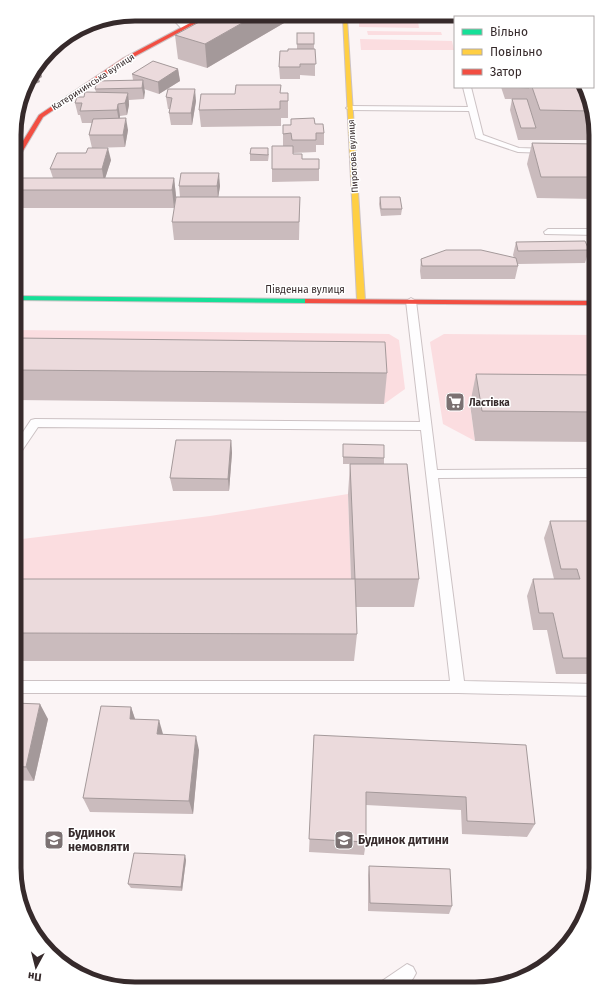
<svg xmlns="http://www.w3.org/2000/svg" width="610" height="1003" viewBox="0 0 610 1003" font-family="'Fira Sans',sans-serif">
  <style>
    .green { fill: #fbdde0 }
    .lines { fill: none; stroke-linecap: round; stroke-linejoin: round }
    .lane-casing { stroke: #ccc2c4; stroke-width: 2 }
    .street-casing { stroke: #ccc2c4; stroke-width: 2 }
    .fast-casing { stroke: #ccc2c4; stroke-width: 2 }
    .slow-casing { stroke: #ccc2c4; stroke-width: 2 }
    .jam-casing { stroke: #ccc2c4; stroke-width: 2 }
    .lane { fill: #fefdfe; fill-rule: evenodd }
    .street { fill: #fefdfe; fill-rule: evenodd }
    .fast { fill: #16e098; fill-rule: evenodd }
    .slow { fill: #ffcf43; fill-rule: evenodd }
    .jam { fill: #f24e42; fill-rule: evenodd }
    .wall { fill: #cabbbd }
    .shaded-wall { fill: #a4999a }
    .building { fill: #ebdadc; stroke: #a4999a }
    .labels { text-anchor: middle; stroke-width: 3; stroke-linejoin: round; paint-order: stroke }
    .far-street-label { font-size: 9px; fill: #362a2b; stroke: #fff }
    .street-label { font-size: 10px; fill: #362a2b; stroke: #fff }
    .poi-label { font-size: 10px; font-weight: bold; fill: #362a2b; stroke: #fff; text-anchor: start }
    .near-poi-label { font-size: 12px; font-weight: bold; fill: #362a2b; stroke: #fff; text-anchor: start }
    .rim { fill: none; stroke: #362a2b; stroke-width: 5 }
  </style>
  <rect width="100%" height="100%" fill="#fbf4f5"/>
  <g class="green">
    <path d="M372,15H417L419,28L359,27V19Z"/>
    <path d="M367,31L441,32L442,35H368Z"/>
    <path d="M360,39L452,41L454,50H361Z"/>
    <path d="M15,330L389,334L399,340L405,389L384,404L382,373L15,369Z"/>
    <path d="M444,334L596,335V405H470L475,441L443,424L430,342Z"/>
    <path d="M348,494L352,607H14V540L210,516Z"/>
  </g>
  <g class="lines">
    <defs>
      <g id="lane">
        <path d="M463,87H471L483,135L519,148L549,149V153L518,152L476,138L469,111L350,110L346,108L350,106L468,107Z"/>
        <path d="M548,229H596V235L545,234L544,232Z"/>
        <path d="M411,298L416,301L437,470L596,469V477L438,478L464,681L596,684V696L458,693H14V681H450L421,430L38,427L19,455L15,456V444L31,420L35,419L420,422L406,301Z"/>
        <path d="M407,964L413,967L416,973C408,991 393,989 376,989L379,983Z"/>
      </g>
      <path id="street" d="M168,14H181L193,27L191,30H183Z"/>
      <path id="fast" d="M15,296L308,299L312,301L308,303L15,300Z"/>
      <path id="slow" d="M347,15H352L347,19L365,300L361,302L357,300L343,18Z"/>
      <g id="jam">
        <path d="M207,14H213L126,61L43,117L18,159L15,161V154L39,115L122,59Z"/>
        <path d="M305,299L596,301V305L308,303H305Z"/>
      </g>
    </defs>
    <use href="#lane" class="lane-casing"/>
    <use href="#street" class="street-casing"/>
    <use href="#fast" class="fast-casing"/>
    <use href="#slow" class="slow-casing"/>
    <use href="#jam" class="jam-casing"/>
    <use href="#lane" class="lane"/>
    <use href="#street" class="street"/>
    <use href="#fast" class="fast"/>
    <use href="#slow" class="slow"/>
    <use href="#jam" class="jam"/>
  </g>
  <g class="wall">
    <path d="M214,14H296V16L207,68L178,59L175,35Z"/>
    <path d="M469,15H491L496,17H470Z"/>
    <path d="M297,33H314V49H315V76L300,75V79H280L279,67L288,51L297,49Z"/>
    <path d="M178,69L180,81L159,94L144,89V99L129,100V105L127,115L120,116V118L128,130L125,147L92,148L89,135L93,123H82L80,115H78L75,103L84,97L96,92L95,89L133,80L132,74Z"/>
    <path d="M501,87H586L587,89L596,135V140H518L510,110L512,99H505Z"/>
    <path d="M168,89L196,101L192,125H171L169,113L170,109H168L166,97Z"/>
    <path d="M288,93V118H281V126L201,127L199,110L235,94Z"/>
    <path d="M315,124L324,133V145H316V152L293,153V154L319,169V181L272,182V169L283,146V125Z"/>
    <path d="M532,143L596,144V199L537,198L527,164Z"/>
    <path d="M250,154H269L268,161H250Z"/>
    <path d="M111,160L105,178H174L176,196L174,208H21L16,190L53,178L50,169Z"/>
    <path d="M179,186H220L218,197H300L299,240H174L172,222L180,197Z"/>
    <path d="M380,197L402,209L401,215L381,216L379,204Z"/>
    <path d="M516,242L589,250L585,263L518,264V266L515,279H421L420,271L421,259L514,258L513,255Z"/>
    <path d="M15,338L387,373L384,404L15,400Z"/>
    <path d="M476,374L596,375V442L475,441L470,404Z"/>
    <path d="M231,440L232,453L229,491H173L170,478Z"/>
    <path d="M343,444L384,458V464L419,579L414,607H356L357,634L354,661H14V579H351L348,494L350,464H375H343Z"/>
    <path d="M550,521L590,528H596V674H556L547,630H533L527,596L533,579H554L544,538Z"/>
    <path d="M14,703L48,719L34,781L14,780Z"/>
    <path d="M131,707L135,719L163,735L199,750L193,814L90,812L83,798Z"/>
    <path d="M314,735L535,824L527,837L462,834L461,810L366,805V842L364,855L309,852Z"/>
    <path d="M186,860L182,891L131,888L128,884Z"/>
    <path d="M369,866L452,906L449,914L368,911V875Z"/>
  </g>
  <g class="shaded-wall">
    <path d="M258,14H296V16L207,68L205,44Z"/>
    <path d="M38,66H40L42,77L39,79L40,82L26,88L25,85L27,81Z"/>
    <path d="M178,69L180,81L159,94L158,82Z"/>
    <path d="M143,80L145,92L144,99L142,88Z"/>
    <path d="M195,89L196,101L192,125L191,113Z"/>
    <path d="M128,93L129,105L127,115L125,103Z"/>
    <path d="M118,104L120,116L119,122L117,110Z"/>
    <path d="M126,118L128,130L125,147L123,135Z"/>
    <path d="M108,148L111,160L104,182L102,169Z"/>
    <path d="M219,173L220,186L218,199L217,186Z"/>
    <path d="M174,178L176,196L174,208L172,190Z"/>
    <path d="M231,440L232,453L229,491L228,479Z"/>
    <path d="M40,704L48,719L34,781L26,767Z"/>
    <path d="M131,707L136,722L130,719Z"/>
    <path d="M159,720L163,734H157Z"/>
    <path d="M196,736L199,750L193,814L189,801Z"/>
    <path d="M185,855L186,860L182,891L181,887Z"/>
  </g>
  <g class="building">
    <path d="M214,14H258L205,44L175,35Z"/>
    <path d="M477,15H491L496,17H478Z"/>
    <rect x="297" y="33" width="17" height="11"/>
    <path d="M288,49H315L316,64H300V67H279L280,51H288Z"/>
    <path d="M153,61L178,69L158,82L132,74Z"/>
    <path d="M143,80L142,88L95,89L97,81Z"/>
    <path d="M236,85H281L280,93H288V101H280V109L199,110L201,94H235Z"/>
    <path d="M507,87H529V88Z"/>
    <path d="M532,87H586L587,89L591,111L540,110Z"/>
    <path d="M168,89H195L191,113H169L172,98L166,97Z"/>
    <path d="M85,92L128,93L125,103L118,104L117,110L80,111L82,103H75L77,97H84Z"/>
    <path d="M512,99H527L536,128H521Z"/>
    <path d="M126,118L123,135H89L93,119Z"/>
    <path d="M314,118L315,124H323L324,133H316V140H292L291,133L283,134V125H291V119Z"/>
    <path d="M532,143L596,144V177H541Z"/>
    <path d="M272,146H293V154H302V159H319V169H272Z"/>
    <path d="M88,148H108L102,169H50L57,153H86Z"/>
    <path d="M251,148H268V155L250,154Z"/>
    <path d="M181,173H219L217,186H179Z"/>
    <path d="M21,178H174L172,190H16Z"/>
    <path d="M176,197H300L299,222H172Z"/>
    <path d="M380,197H400L402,209H381Z"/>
    <path d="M585,241L589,250L518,251L516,242Z"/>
    <path d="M446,250H481L516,258L518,266H422L421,259Z"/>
    <path d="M15,338L385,342L387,373L15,370Z"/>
    <path d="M476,374L596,375V412L482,411Z"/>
    <path d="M176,440H231L228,479L170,478Z"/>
    <path d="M343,444L384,445V458L343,457Z"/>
    <path d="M350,464H407L419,579H355Z"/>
    <path d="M550,521H588L590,528H596V658H563L553,613H539L533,579H580L577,569H561Z"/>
    <path d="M14,579H355L357,634L14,633Z"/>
    <path d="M14,703L40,704L26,767L14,766Z"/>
    <path d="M101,706L131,707L130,719L159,720L157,734L196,736L189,801L83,798Z"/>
    <path d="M314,735L526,745L535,824L467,821L466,797L366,792V842L309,839Z"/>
    <path d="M134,853L185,855L181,887L128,884Z"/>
    <path d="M369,866L450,869L452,906L370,903Z"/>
  </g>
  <defs>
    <symbol id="supermarket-square" viewBox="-11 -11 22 22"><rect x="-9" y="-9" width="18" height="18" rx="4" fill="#7b7172" stroke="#fff"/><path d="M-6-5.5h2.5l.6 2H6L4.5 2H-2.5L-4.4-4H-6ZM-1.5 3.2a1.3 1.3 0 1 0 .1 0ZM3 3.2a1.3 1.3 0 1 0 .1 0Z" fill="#fff"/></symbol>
    <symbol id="school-square" viewBox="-11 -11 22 22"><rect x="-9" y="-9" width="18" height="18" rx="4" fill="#7b7172" stroke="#fff"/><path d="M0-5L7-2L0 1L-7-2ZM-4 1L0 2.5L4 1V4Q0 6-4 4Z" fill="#fff"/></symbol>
  </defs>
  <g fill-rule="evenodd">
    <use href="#supermarket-square" x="444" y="391" width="22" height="22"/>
    <use href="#school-square" x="43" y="829" width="22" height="22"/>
    <use href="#school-square" x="333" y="829" width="22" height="22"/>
  </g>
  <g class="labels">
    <g class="far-street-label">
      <text transform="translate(93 82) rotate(-33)" y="3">Катерининська вулиця</text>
      <text transform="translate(353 156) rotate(-93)" y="3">Пирогова вулиця</text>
    </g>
    <g class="street-label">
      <text x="305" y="293">Південна вулиця</text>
    </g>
    <g class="poi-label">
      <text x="469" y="406">Ластівка</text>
    </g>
    <g class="near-poi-label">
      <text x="68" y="837">Будинок<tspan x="68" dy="14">немовляти</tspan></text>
      <text x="358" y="844">Будинок дитини</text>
    </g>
  </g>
  <path d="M0 0H610V1003H0ZM135 21H475A114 114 0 0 1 589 135V868A114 114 0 0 1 475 982H135A114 114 0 0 1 21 868V135A114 114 0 0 1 135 21Z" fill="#fff" fill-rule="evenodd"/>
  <path class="rim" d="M135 21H475A114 114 0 0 1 589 135V868A114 114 0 0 1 475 982H135A114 114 0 0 1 21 868V135A114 114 0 0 1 135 21Z"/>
  <rect x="454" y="16" width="140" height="72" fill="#ffffff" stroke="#afaaaa"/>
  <rect x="462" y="29" width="20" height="6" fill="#16e098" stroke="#afaaaa"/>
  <text x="490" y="36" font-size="12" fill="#362a2b">Вільно</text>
  <rect x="462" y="49" width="20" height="6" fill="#ffcf43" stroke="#afaaaa"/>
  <text x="490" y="56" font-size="12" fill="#362a2b">Повільно</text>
  <rect x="462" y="69" width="20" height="6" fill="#f24e42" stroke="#afaaaa"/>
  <text x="490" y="76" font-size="12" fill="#362a2b">Затор</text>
  <g transform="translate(36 967) rotate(187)" stroke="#ffffff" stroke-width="3" paint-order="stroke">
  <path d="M0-3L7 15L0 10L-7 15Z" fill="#362a2b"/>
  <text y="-6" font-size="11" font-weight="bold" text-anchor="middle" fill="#362a2b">Пн</text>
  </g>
</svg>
